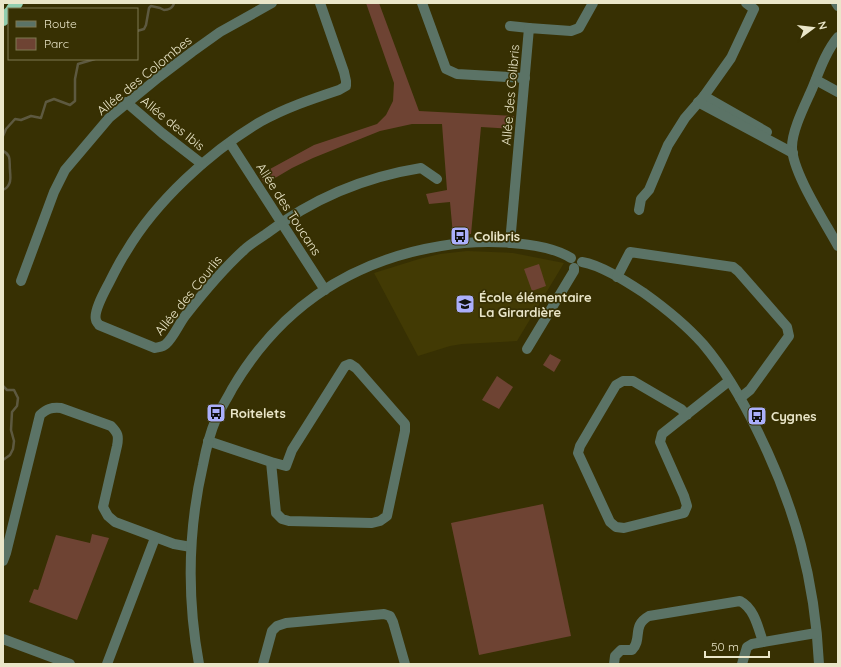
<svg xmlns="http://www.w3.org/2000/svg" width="841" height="667" viewBox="0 0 841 667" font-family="Quicksand,sans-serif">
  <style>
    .built { fill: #423a04 }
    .green { fill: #6e4333 }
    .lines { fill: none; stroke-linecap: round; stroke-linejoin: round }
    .stream { stroke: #5d5940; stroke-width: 2.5 }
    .minor { stroke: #5b7366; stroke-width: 10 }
    .highway { stroke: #92ceaf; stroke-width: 12 }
    .labels { text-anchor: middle; stroke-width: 3.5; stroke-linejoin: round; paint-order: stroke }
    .street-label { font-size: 13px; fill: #eae6c9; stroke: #373003 }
    .poi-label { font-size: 13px; font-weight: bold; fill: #eae6c9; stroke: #373003; text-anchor: start }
  </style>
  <rect width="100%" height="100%" fill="#373003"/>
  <path class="built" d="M467,251L513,253L564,263L517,341L462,344L450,346L418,356L374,273L419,259L440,254Z"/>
  <g class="green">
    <path d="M366,3H379L419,111L514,116L513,129L481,127L471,234L453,235L450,202L429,204L426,194L447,190L442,124H412L380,131L313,158L292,168L265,184L259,175L314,145L377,124L386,115L393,101L394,83Z"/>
    <path d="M539,264L546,286L532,291L524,269Z"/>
    <path d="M550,354L561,360L554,372L543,365Z"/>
    <path d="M497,376L513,387L499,409L482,400Z"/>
    <path d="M543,504L571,636L479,655L451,523Z"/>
    <path d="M92,534L109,538L77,620L29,602L34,589L38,590L56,535L90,543Z"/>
  </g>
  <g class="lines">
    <g class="stream">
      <path d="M137,31L144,29L146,25L149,8L151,6L160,8L164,10C168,10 173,8 174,3"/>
      <path d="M3,136L6,129L15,119L21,120L31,116L41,118L46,102L54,99L70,105L75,101V79L78,64L95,59"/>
      <path d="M3,151C12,155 9,162 10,170C10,176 12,181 8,186C7,188 5,189 3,190"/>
      <path d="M3,386L7,390H14L18,398L17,406L12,412L11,430L14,441L13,449L10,455L3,460"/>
    </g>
    <g class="minor">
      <path d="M320,3L344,72L346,81V86L339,90C312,99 285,108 260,122C210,152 156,201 126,252C120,261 115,271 110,281C106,289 93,311 96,320C96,322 98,323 99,325L155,348C159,347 163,347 166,344C173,338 179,324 185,316C203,293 222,270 244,250C250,244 259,239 266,234C312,199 364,177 421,168L437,179"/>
      <path d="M422,3L446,69L457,74L525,78"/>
      <path d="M836,3L838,6"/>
      <path d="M510,26L529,28"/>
      <path d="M838,37C826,51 819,72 812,89C805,105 792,130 792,147C792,172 825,222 838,246"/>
      <path d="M816,80L838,92"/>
      <path d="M704,96L767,132"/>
      <path d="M126,102L162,133L202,164"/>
      <path d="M698,102L793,153"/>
      <path d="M230,143L325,290"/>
      <path d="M639,210L641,199L649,190L668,145L685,118L704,96L731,58L754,9L746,3"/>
      <path d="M510,243L529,28L571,31L579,28L593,3"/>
      <path d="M582,262C601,265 627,282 644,293C665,308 686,325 703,344C725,370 743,401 758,432C795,507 815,580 819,664"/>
      <path d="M617,277L630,252L733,267L738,271L787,327L789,336L750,390L740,398"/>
      <path d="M21,281L54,192L65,170L109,118L159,77L192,52L220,32L272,3"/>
      <path d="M527,349L574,271V268"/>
      <path d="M687,415L681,409L633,381H623L616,385L580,446L578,453L610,522L616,527L624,528L684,513L687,506L684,496L660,442L662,434L729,381"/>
      <path d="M208,441L271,462L286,466L292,450L345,366L350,364L356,368L405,424V431L387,516L380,521L372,523L289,521L282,519L276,513L271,462"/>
      <path d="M3,561L6,553L40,415C47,409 51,407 61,408L111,426C118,433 119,436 117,446L103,507L108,516L115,522L174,544L191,547"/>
      <path d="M3,639L70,664"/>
      <path d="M107,664L155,538"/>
      <path d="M199,664C187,598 188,530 203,465C206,449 210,433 216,419C220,409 227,399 232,389C279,309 349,261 441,246C475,240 541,239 571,258"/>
      <path d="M263,664L272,631L277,626L286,623L384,614L390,616L393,622L405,664"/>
      <path d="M614,664L615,656L621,650H632C643,639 631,626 649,616L740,601C754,608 758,627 763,642"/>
      <path d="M742,664L747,647L752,644L816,633"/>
    </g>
    <g class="highway">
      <path d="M12,9L17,3"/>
      <path d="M3,20L9,13"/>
    </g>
  </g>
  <defs>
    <symbol id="bus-square" viewBox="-11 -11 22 22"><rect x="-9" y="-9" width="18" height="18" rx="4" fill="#abaffb" stroke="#373003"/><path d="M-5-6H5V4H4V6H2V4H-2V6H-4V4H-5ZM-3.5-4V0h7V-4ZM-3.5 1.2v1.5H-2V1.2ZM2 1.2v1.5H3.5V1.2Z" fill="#111"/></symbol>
    <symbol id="school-square" viewBox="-11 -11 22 22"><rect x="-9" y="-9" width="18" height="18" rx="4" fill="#abaffb" stroke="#373003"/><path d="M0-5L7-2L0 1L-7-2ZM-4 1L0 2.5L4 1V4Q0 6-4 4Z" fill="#111"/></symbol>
  </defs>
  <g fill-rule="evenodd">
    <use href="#bus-square" x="449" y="225" width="22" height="22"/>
    <use href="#school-square" x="454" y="293" width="22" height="22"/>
    <use href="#bus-square" x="205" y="402" width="22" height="22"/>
    <use href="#bus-square" x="746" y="405" width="22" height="22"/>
  </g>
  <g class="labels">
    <g class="street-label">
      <text transform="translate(144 75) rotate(-39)" y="5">Allée des Colombes</text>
      <text transform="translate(510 95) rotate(-85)" y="5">Allée des Colibris</text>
      <text transform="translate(173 123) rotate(39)" y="5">Allée des Ibis</text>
      <text transform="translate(289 209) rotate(57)" y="5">Allée des Toucans</text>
      <text transform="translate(188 295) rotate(-51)" y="5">Allée des Courlis</text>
    </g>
    <g class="poi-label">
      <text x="474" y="241">Colibris</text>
      <text x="479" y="302">École élémentaire<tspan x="479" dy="15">La Girardière</tspan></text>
      <text x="230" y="418">Roitelets</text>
      <text x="771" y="421">Cygnes</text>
    </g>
  </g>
  <rect width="841" height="667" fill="none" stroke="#eae6c9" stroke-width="8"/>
  <rect x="8" y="8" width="130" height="52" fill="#373003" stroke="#7f7952"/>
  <rect x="16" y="21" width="20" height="6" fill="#5b7366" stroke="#7f7952"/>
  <text x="44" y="28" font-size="12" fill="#eae6c9">Route</text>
  <rect x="16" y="38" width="20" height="12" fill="#6e4333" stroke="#7f7952"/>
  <text x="44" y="48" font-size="12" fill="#eae6c9">Parc</text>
  <g transform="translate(813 28) rotate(75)" stroke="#373003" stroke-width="3" paint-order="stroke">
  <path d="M0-3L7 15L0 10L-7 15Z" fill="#eae6c9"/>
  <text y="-6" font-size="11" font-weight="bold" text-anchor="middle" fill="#eae6c9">N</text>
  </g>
  <path d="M705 651v6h64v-6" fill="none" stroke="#eae6c9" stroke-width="2"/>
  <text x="711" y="651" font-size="12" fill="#eae6c9" stroke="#373003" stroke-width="3" paint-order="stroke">50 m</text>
</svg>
